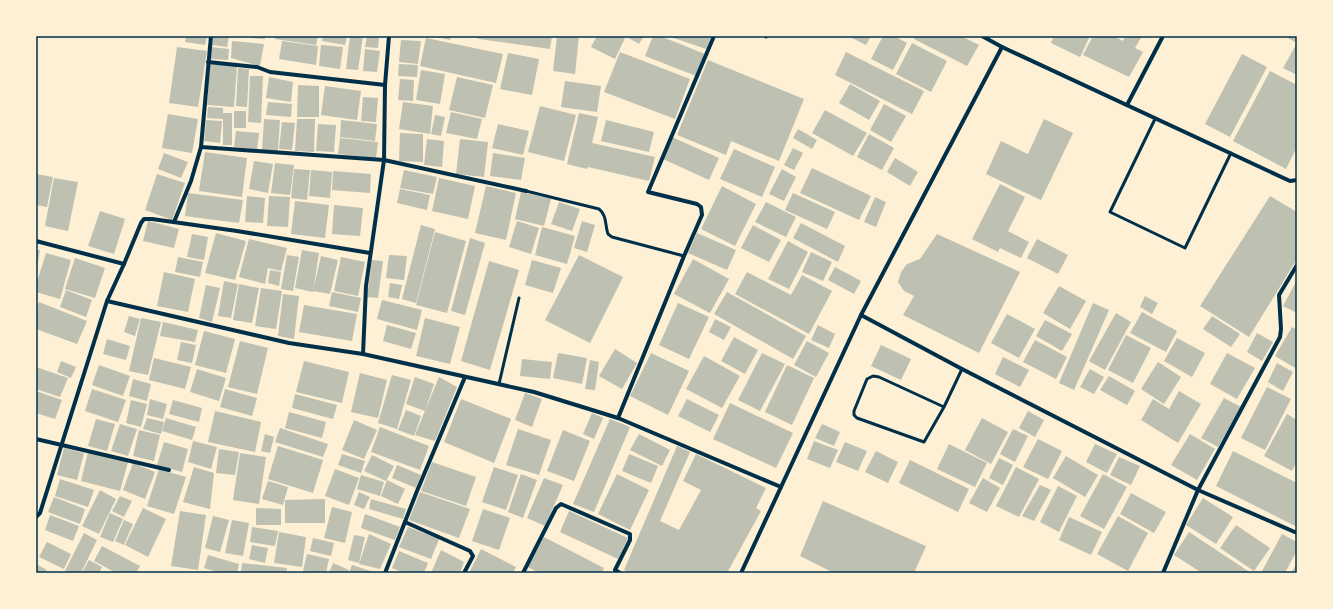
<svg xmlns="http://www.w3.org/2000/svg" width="1333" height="609" viewBox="0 0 1333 609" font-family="Roboto,sans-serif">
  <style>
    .building { fill: #bec0b2 }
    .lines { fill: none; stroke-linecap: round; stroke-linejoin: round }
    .service { stroke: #003049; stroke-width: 3 }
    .minor { stroke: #003049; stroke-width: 4 }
    .neatline { fill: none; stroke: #003049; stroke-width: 1.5 }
  </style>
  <rect width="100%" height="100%" fill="#fdf0d5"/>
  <g class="building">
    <path d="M186,36H207L205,45L185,42Z"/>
    <path d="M213,36H229L227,47L212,45Z"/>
    <path d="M251,36H265V39L251,38Z"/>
    <path d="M275,36H318L316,45L275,39Z"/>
    <path d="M323,36H347L345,45L322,41Z"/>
    <path d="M350,36H363L358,70L346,69Z"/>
    <path d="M367,36H379L378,48L365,47Z"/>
    <path d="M431,36H451L450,40Z"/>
    <path d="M472,36H552L550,49L479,39Z"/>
    <path d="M557,36H579L575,74L553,71Z"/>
    <path d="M597,36H621L625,38L615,59L591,47Z"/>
    <path d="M625,36H644L639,44Z"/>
    <path d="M653,36H660L705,54L696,76L645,56Z"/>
    <path d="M668,36H711L706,49Z"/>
    <path d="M853,36H871L866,45L852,38Z"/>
    <path d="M883,36H894L907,43L893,70L871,59Z"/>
    <path d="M915,36H961L979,45L967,66L914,39Z"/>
    <path d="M1054,36H1090L1080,57L1051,43Z"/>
    <path d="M1093,36H1118L1117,38L1123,41L1125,36H1142L1135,48L1143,52L1129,77L1083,55Z"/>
    <path d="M1284,36H1297V75L1283,68L1297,43Z"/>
    <path d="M426,38L503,54L496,83L420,66Z"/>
    <path d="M401,40L421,41L418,64L399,62Z"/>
    <path d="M232,41L264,44L260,66L231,58Z"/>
    <path d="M282,41L318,46L316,65L279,59Z"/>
    <path d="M912,43L947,61L931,92L896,74Z"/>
    <path d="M321,45L343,47L340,69L319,66Z"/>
    <path d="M177,47L207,51L198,107L169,103Z"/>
    <path d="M211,47L229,49L228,60L210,59Z"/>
    <path d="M365,49L380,51L377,72L363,71Z"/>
    <path d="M620,52L690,79L675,119L604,92Z"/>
    <path d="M846,52L924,91L912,114L835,75Z"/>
    <path d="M508,53L539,59L532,95L500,89Z"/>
    <path d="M1242,54L1267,67L1230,137L1205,124Z"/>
    <path d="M708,60L804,99L779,161L731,141L726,155L677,135Z"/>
    <path d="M210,64L237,66L234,107L207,105Z"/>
    <path d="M399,64L418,65L417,77L398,76Z"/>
    <path d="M238,68L249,69L247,107L236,106Z"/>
    <path d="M421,70L445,74L440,104L416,100Z"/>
    <path d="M1270,71L1297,85V147L1286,169L1233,141Z"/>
    <path d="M250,76H263L261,123L248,122Z"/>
    <path d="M269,77L293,82L291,102L266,98Z"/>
    <path d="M457,77L493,85L485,118L449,110Z"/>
    <path d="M400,79L414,80L413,101L398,100Z"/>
    <path d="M565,81L601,86L597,112L561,107Z"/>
    <path d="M850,84L880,101L869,120L839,103Z"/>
    <path d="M298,85L319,86V117H297Z"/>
    <path d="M325,86L361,91L357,120L321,115Z"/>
    <path d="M363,97L378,98L376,122L361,121Z"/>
    <path d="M268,102L292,104L291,117L266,115Z"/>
    <path d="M403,102L433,106L430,134L399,129Z"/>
    <path d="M884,104L906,116L891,142L870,130Z"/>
    <path d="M540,106L576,115L564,161L528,152Z"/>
    <path d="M208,107L223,108V119L207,118Z"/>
    <path d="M825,110L867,133L853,156L812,133Z"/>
    <rect x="234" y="111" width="12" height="17"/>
    <path d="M451,112L482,119L477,139L446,133Z"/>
    <rect x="223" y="113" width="9" height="32"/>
    <path d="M579,113L598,117L592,143L655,157L649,181L588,167L587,169L567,164Z"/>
    <path d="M168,114L198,119L192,153L162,148Z"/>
    <path d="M435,115L445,117L441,136L431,134Z"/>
    <path d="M264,119L280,120L278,151L262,150Z"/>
    <path d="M297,119H315L314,152L295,151Z"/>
    <path d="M1044,119L1073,133L1041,200L986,174L1001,141L1028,154Z"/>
    <path d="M206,120L222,121L220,143L204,141Z"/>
    <path d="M341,120L377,124L375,141L340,137Z"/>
    <path d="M606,120L654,132L649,152L601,141Z"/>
    <path d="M282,122L295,123L292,150L279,149Z"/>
    <path d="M318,124L336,125L334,152L316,151Z"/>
    <path d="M498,124L529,131L523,155L492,148Z"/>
    <path d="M798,129L817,140L812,149L793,138Z"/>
    <path d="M236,131L259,133L257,150L234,147Z"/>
    <path d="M400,133L423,134V162L399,161Z"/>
    <path d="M869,134L894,148L882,170L857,157Z"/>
    <path d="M672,137L719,158L709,180L663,159Z"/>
    <path d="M340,138L378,142L376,158L338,154Z"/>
    <path d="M427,139L444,141L442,167L424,165Z"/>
    <path d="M460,139L488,142L484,177L456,174Z"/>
    <path d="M793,148L803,153L794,170L784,165Z"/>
    <path d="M734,149L775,167L762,197L720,179Z"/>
    <path d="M205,152L247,158L242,197L199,191Z"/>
    <path d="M164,153L188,162L181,178L158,169Z"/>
    <path d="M493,153L525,158L521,180L490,176Z"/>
    <path d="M895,158L918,172L910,186L887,172Z"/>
    <path d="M254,161L273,164L268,193L249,189Z"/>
    <path d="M275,163L294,165L290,195L271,193Z"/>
    <path d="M812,168L871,196L859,220L800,193Z"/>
    <path d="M294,169L310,170L307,200L291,198Z"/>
    <path d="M782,169L796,177L784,201L769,194Z"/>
    <path d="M311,170L332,172L330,198L309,196Z"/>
    <path d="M404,170L437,177L433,194L400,188Z"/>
    <path d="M333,171L371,174L370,193L332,190Z"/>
    <path d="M36,174L53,177L47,207L36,205Z"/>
    <path d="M157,174L185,183L172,220L145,210Z"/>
    <path d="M54,178L78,182L68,231L45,226Z"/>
    <path d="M439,178L475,186L468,219L432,211Z"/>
    <path d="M1000,184L1025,197L1008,231L1029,242L1021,258L1000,248L998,252L972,239Z"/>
    <path d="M486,186L516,193L506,240L475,233Z"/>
    <path d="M722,186L756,204L735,246L701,229Z"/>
    <path d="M400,189L430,195L427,210L397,203Z"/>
    <path d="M521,192L551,199L544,226L515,219Z"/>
    <path d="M188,193L243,200L239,223L185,216Z"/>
    <path d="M793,193L835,212L827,229L785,210Z"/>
    <path d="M247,196L265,198L263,223L245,222Z"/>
    <path d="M269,196L290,197L288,227L267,226Z"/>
    <path d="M1270,196L1297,212V259L1249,337L1200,306Z"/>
    <path d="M875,197L886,202L876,227L864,222Z"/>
    <path d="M295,201L329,205L325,238L291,234Z"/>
    <path d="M559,202L580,209L572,231L551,224Z"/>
    <path d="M766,202L796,217L786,237L755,222Z"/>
    <path d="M334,205L363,208L360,236L332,234Z"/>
    <path d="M100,211L125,219L114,254L88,246Z"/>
    <path d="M148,221L179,229L174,248L143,241Z"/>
    <path d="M517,221L539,228L531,254L509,247Z"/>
    <path d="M582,221L595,225L587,252L574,248Z"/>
    <path d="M801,223L845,246L838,262L793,238Z"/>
    <path d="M421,225L435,229L416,303L402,299Z"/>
    <path d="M753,225L781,240L769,262L741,248Z"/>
    <path d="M542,227L575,236L567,264L535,255Z"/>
    <path d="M435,232L466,241L447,313L416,305Z"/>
    <path d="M216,233L246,241L235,280L205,273Z"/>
    <path d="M697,233L736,250L727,270L688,253Z"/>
    <path d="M192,234L208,237L204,260L187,257Z"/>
    <path d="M937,234L1020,272L979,353L903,315L914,296L904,291L898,282L901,272L907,264L920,259Z"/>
    <path d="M470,238L485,243L465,315L451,311Z"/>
    <path d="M249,239L287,248L281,271L268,268L265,284L239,277Z"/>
    <path d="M1037,239L1068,255L1058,274L1027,258Z"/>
    <path d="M788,241L808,252L789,289L768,279Z"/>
    <path d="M36,250H40L37,268H36Z"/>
    <path d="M302,250L319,253L313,292L295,288Z"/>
    <path d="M811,252L832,262L823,281L802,272Z"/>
    <path d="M46,253L71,260L60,299L36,292V285Z"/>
    <path d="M287,255L299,257L293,291L281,289Z"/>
    <path d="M389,255L407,256L404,280L386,278Z"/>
    <path d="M579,255L623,277L590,343L545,320Z"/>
    <path d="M321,256L338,260L330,294L313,291Z"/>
    <path d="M178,257L203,262L200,277L175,272Z"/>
    <path d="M341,257L365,262L358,296L334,291Z"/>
    <path d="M75,258L105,268L95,298L65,289Z"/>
    <path d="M693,259L729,279L710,313L674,294Z"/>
    <path d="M372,260L383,261L378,298L367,297Z"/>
    <path d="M532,260L561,268L553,293L525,285Z"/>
    <path d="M489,261L519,270L490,370L461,361Z"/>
    <path d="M835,267L861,281L854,294L828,280Z"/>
    <path d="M270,270L281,272L279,286L268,283Z"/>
    <path d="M164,272L195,279L188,312L157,306Z"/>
    <path d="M747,272L791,295L802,275L832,291L809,334L735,294Z"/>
    <path d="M1297,280V313L1283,306Z"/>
    <path d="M224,281L238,284L231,318L218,316Z"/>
    <path d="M390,283L402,285L399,299L388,297Z"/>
    <path d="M239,284L259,288L252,323L233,320Z"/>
    <path d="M206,285L220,288L212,322L199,318Z"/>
    <path d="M1059,286L1086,301L1070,329L1043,313Z"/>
    <path d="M261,288L282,291L276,329L255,326Z"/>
    <path d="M66,290L92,300L86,317L60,307Z"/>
    <path d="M332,292L361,298L358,312L329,306Z"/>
    <path d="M727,292L806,336L793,359L714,314Z"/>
    <path d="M283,294L299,296L294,339L278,336Z"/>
    <path d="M1145,296L1158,303L1152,314L1140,307Z"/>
    <path d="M382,300L422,310L417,330L377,319Z"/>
    <path d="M39,302L87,321L77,344L36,329V309Z"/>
    <path d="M678,303L709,317L689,359L659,345Z"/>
    <path d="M1093,303L1109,310L1074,390L1059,383Z"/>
    <path d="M304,305L357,314L352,341L299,332Z"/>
    <path d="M1142,312L1177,331L1166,352L1130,333Z"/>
    <path d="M1116,313L1131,322L1105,370L1089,361Z"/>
    <path d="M1007,314L1035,329L1019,358L991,343Z"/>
    <path d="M129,316L140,319L135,336L124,332Z"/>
    <path d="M1212,316L1240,334L1231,347L1203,329Z"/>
    <path d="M141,318L161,322L148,375L129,371Z"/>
    <path d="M425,318L460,327L450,364L416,356Z"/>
    <path d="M715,319L731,327L724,340L709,332Z"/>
    <path d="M1045,320L1072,334L1062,351L1036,336Z"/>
    <path d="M163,322L198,330L195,342L160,336Z"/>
    <path d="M387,325L416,333L411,349L383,341Z"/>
    <path d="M818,325L835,334L829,348L811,340Z"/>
    <path d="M1292,327L1297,330V364L1295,368L1275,356Z"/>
    <path d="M204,331L235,339L226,373L195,365Z"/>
    <path d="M1257,333L1273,342L1262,361L1247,352Z"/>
    <path d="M1126,335L1151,348L1133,383L1108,370Z"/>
    <path d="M734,337L758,350L745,374L721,361Z"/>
    <path d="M1177,338L1205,353L1192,377L1164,361Z"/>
    <path d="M107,339L130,346L126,360L103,354Z"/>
    <path d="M1035,340L1067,357L1056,379L1023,362Z"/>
    <path d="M240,341L268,348L257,394L228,387Z"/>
    <path d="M807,341L829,353L816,377L794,365Z"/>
    <path d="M181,342L196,345L192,363L177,360Z"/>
    <path d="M881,345L911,359L901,380L871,366Z"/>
    <path d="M615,349L637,363L622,389L599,376Z"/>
    <path d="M558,353L587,358L582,384L553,378Z"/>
    <path d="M651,353L689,371L668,415L630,396Z"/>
    <path d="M762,353L785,364L760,411L738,400Z"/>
    <path d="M1227,353L1255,368L1237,399L1210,384Z"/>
    <path d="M704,356L740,376L722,408L686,389Z"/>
    <path d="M1003,357L1029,370L1020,387L995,374Z"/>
    <path d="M154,358L191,367L185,389L149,380Z"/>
    <path d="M522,359L552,362L550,379L520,376Z"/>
    <path d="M590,360L599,362L595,390L585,389Z"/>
    <path d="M61,361L76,367L71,378L57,372Z"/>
    <path d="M304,361L349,372L342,403L296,392Z"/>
    <path d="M1158,362L1181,377L1164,404L1141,389Z"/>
    <path d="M1277,363L1293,372L1283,391L1268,382Z"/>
    <path d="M99,365L130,376L123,396L92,385Z"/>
    <path d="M787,365L814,378L792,425L765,412Z"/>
    <path d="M36,367L68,378L60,397L36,389Z"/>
    <path d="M197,369L226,378L219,401L190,392Z"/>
    <path d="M1090,369L1104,377L1094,394L1080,387Z"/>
    <path d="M360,373L387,380L378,418L351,412Z"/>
    <path d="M392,375L411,380L397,429L378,423Z"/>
    <path d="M1109,376L1135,391L1127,405L1100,390Z"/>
    <path d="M415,377L434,384L425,411L406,404Z"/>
    <path d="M439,377L457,387L435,441L415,435Z"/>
    <path d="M133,379L151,384L147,401L129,396Z"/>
    <path d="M1267,387L1291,399L1265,450L1241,438Z"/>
    <path d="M92,389L126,400L118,422L85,411Z"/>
    <path d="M225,389L257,398L252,416L220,407Z"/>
    <path d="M36,391L62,400L55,419L36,413Z"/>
    <path d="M1179,391L1201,404L1178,443L1141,420L1153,399L1169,409Z"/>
    <path d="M525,393L542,399L532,427L515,420Z"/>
    <path d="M295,394L337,405L333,419L292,408Z"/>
    <path d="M1224,398L1241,407L1218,447L1201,438Z"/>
    <path d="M150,399L167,404L163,419L147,415Z"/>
    <path d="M461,399L511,419L494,463L444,442Z"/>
    <path d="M687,399L719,415L710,432L678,416Z"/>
    <path d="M131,400L147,404L141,427L126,423Z"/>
    <path d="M173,400L202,408L199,422L169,414Z"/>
    <path d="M730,403L793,433L776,468L713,439Z"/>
    <path d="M406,410L421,416L414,436L398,430Z"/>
    <path d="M215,411L261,422L255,452L208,442Z"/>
    <path d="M1028,411L1044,420L1035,437L1019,428Z"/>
    <path d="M289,412L326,422L322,438L285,428Z"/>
    <path d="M592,413L603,418L594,439L583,434Z"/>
    <path d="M1287,414L1297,420V461L1292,471L1264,456Z"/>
    <path d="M147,418L164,422L161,434L143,429Z"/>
    <path d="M166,418L196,427L192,440L162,431Z"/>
    <path d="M982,418L1008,432L991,464L965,450Z"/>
    <path d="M96,419L115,424L107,451L88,446Z"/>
    <path d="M610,419L630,427L594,512L573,504Z"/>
    <path d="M354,420L377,430L364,459L342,450Z"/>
    <path d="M120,424L137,429L128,456L111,451Z"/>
    <path d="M822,424L840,432L834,446L815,438Z"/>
    <path d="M380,427L429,446L420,470L371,452Z"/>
    <path d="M280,428L328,444L323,457L275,442Z"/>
    <path d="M518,429L551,440L539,475L506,465Z"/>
    <path d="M1013,429L1028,436L1015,462L1000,454Z"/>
    <path d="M139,430L160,435L154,461L133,456Z"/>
    <path d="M563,430L590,441L574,481L547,471Z"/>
    <path d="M265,434L274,437L270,453L261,451Z"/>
    <path d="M639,434L670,450L662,466L630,450Z"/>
    <path d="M1190,434L1215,449L1197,480L1171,465Z"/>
    <path d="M1038,439L1062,451L1048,479L1023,467Z"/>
    <path d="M193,441L217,447L211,469L188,462Z"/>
    <path d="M814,441L838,450L830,468L807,459Z"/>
    <path d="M164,442L188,449L182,472L157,465Z"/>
    <path d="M845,442L867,451L858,471L836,462Z"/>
    <path d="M949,444L987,463L975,487L937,469Z"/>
    <path d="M1095,444L1117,454L1107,473L1086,462Z"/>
    <path d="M278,446L323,460L313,493L268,479Z"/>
    <path d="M677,446L690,452L660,521L679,530L701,490L683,481L696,454L766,488L756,508L761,511L727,573H630L624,570Z"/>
    <path d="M64,448L84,453L77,480L57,475Z"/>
    <path d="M219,449L239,452L235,475L216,473Z"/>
    <path d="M876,451L898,462L888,483L865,472Z"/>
    <path d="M1233,451L1297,483V527L1216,486Z"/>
    <path d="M88,452L128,462L120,491L81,481Z"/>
    <path d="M240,453L266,457L259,504L233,500Z"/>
    <path d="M342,454L365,461L361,473L338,465Z"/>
    <path d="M629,454L658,466L651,483L622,471Z"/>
    <path d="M372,455L394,466L386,481L364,471Z"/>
    <path d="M1066,456L1098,475L1085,497L1053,478Z"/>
    <path d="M1119,457L1140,466L1131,485L1110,475Z"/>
    <path d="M999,458L1013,465L1003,485L989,478Z"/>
    <path d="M910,460L969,489L958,512L899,483Z"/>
    <path d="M432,462L476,477L466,506L421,491Z"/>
    <path d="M133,463L155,472L145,499L123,490Z"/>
    <path d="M397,465L421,475L416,488L392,478Z"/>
    <path d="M194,467L214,473L210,509L183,502Z"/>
    <path d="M494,467L518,475L506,510L482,502Z"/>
    <path d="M1016,467L1039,479L1019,517L996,506Z"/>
    <path d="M159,469L186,477L174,514L147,506Z"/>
    <path d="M335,469L359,478L349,505L325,496Z"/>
    <path d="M521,474L537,480L523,518L508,512Z"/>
    <path d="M617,474L649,490L630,530L598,514Z"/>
    <path d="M1103,474L1127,487L1104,529L1080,516Z"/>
    <path d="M361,475L384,482L380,496L357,489Z"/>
    <path d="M544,478L563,485L545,526L527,518Z"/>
    <path d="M983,478L1000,488L987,512L969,503Z"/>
    <path d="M60,479L94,490L88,507L55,496Z"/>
    <path d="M387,480L405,489L398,504L381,496Z"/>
    <path d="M268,481L288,487L283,505L262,499Z"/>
    <path d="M1040,485L1051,490L1034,521L1022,516Z"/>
    <path d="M1058,486L1077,496L1059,532L1040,522Z"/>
    <path d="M100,490L116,499L99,534L82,526Z"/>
    <path d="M359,492L370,497L364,509L354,505Z"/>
    <path d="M420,492L470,509L459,538L409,520Z"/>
    <path d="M1131,493L1166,512L1154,533L1120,514Z"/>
    <path d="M120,496L132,501L124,517L112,511Z"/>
    <path d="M54,497L85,509L80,524L48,512Z"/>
    <path d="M1203,498L1233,517L1216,544L1186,525Z"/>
    <path d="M325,499V523H285V500Z"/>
    <path d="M371,499L406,509L403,519L369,509Z"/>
    <path d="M823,501L926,546L914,573H834L800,556Z"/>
    <path d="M332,507L352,512L345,543L324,538Z"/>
    <path d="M143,508L166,519L148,557L125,545Z"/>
    <path d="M256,508L281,509V525H256Z"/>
    <path d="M483,509L510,518L499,550L472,541Z"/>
    <path d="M180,511L206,515L198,570L171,566Z"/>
    <path d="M569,511L628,538L618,559L560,532Z"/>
    <path d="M110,513L123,519L113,542L100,537Z"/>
    <path d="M365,514L400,527L395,540L361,528Z"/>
    <path d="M50,515L79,526L73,541L45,530Z"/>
    <path d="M213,516L229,520L220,552L205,548Z"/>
    <path d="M1118,516L1148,533L1128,571L1097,554Z"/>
    <path d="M1069,517L1102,532L1091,555L1059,540Z"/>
    <path d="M124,520L133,524L124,545L115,541Z"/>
    <path d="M232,520L249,523L243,556L225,553Z"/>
    <path d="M1236,525L1270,548L1254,571L1220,548Z"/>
    <path d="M252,527L278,531L275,546L250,542Z"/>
    <path d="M408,527L439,539L431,559L399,547Z"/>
    <path d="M279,532L306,537L302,567L274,563Z"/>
    <path d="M1189,532L1251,573H1202L1174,555Z"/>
    <path d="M84,533L97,540L81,573H70L65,571Z"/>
    <path d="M369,534L391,544L380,569L359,564Z"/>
    <path d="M1282,534L1297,542V550L1285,573H1265L1262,571Z"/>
    <path d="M354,535L365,537L359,563L348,560Z"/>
    <path d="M544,537L604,568L602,573H539L528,567Z"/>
    <path d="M313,538L334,543L331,556L310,551Z"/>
    <path d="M47,542L71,554L64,569L39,557Z"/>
    <path d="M252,545L268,548L265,563L249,559Z"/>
    <path d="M102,546L140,566L136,573H116L94,561Z"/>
    <path d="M481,549L516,567L513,573H469Z"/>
    <path d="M441,550L464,562L460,573H431Z"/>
    <path d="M399,551L428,563L424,573H404L392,568Z"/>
    <path d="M307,554L329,559L326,573H314L303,571Z"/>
    <path d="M208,555L239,564L237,573H221L204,568Z"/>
    <path d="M89,560L102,567L99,573H82Z"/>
    <path d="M242,563L287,568L286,573H241Z"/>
    <path d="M333,563L349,570L347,573H329Z"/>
    <path d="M1297,563V573H1291Z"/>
    <path d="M36,564L47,570L45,573H36Z"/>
    <path d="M352,565L377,573H349Z"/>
  </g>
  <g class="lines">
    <g class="service">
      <path d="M766,37L767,36"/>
      <path d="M1155,119L1110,212L1185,248L1231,153"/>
      <path d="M526,191L599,209C607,215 605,226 608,234L612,237L684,256"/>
      <path d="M499,384L519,298"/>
      <path d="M944,407L879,377L873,376L867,379L854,411V415L857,418L924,442L944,407L962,369"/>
    </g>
    <g class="minor">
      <path d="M1002,47L1290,181L1297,180"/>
      <path d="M208,62L257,67L270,72L385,85"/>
      <path d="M1127,105L1163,36"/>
      <path d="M201,147L384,160L526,191"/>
      <path d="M174,222L191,181L201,147L211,36"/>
      <path d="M36,241L124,264"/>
      <path d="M107,301L289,343L363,354L534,392L618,418L781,487"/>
      <path d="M861,315L962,369L1198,490L1297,533"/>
      <path d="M363,354L366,286L384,160L385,85L389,36"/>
      <path d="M618,418L684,256L702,215L701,207L697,204L648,192L714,36"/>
      <path d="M36,439L169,470"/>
      <path d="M36,517L40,513L107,301L124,264L141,223L144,219H152L237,231L370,253"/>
      <path d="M405,522L470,551L473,556L464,573"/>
      <path d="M385,573L417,491L465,377"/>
      <path d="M523,573L556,508L561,504L630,534V540L615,570L620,573"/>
      <path d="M741,573L861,315L1002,47L982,36"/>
      <path d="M1163,573L1198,490L1280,337L1281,329L1279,295L1297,265"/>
    </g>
  </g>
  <rect width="1333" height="609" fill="none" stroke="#fdf0d5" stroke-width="74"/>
  <rect x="37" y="37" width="1259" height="535" class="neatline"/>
</svg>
